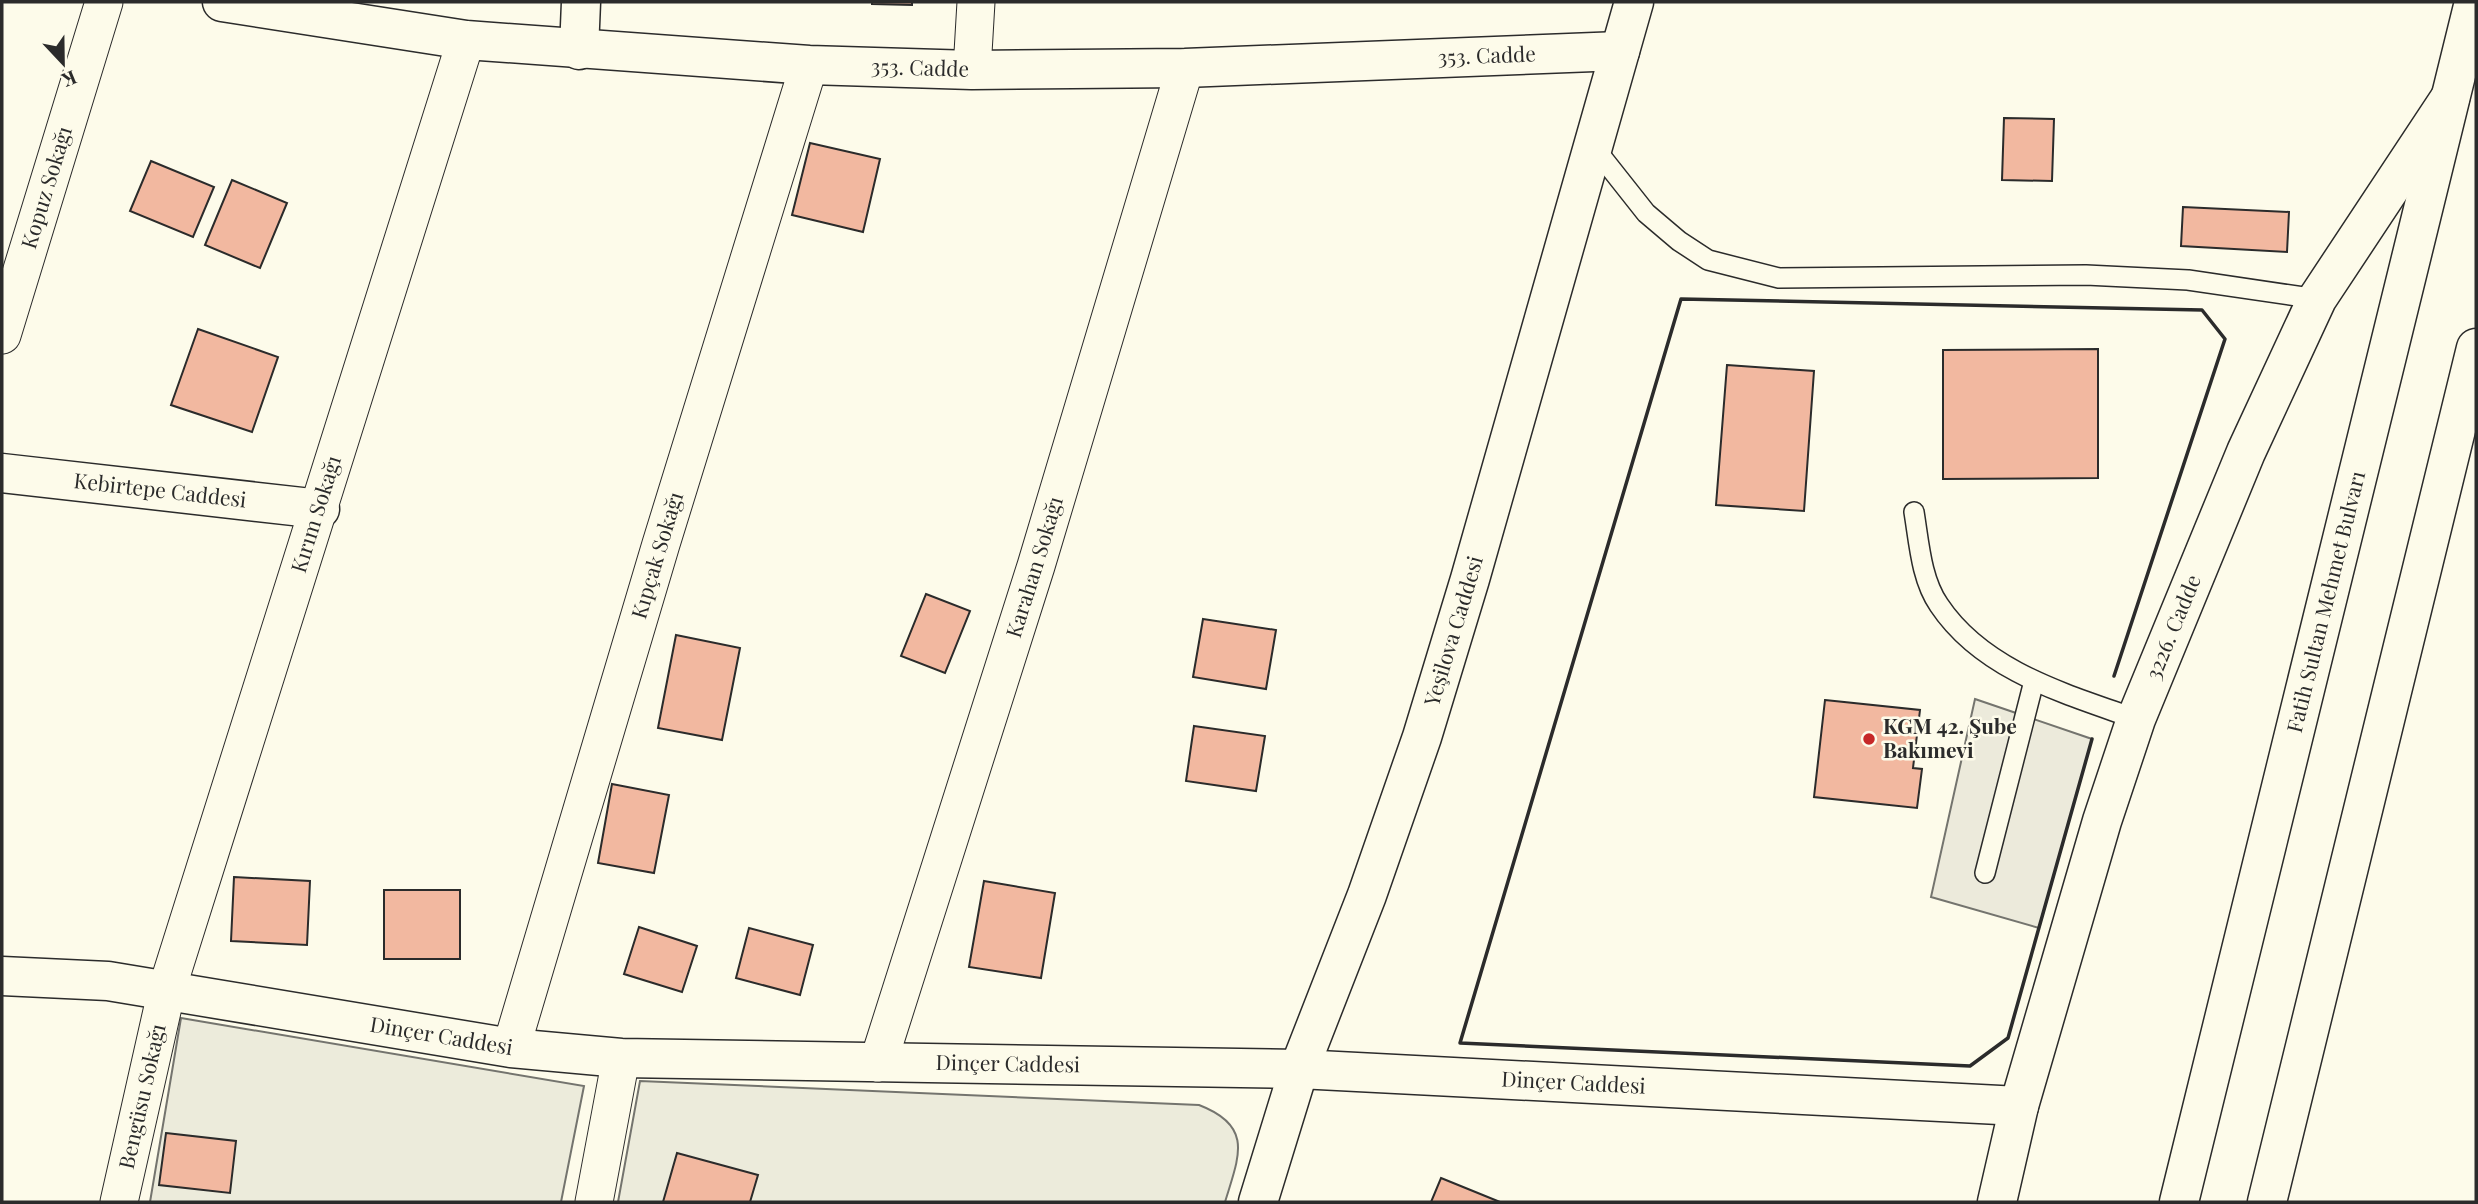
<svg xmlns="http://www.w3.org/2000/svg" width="2478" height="1204" viewBox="0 0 2478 1204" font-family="'Playfair Display',serif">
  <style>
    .green { fill: #ecebdb; stroke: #74746e; stroke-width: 2 }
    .parking { fill: #eceadb; stroke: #74746e; stroke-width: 2 }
    .building { fill: #f2b8a0; stroke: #2b2b2b; stroke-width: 2 }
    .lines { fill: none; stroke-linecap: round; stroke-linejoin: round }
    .lane-casing { stroke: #2b2b2b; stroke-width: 22 }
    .street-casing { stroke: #2b2b2b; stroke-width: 39 }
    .secondary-casing { stroke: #2b2b2b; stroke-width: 41 }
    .highway-casing { stroke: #2b2b2b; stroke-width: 41 }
    .lane { stroke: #fdfbea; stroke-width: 19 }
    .street { stroke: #fdfbea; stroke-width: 37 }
    .secondary { stroke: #fdfbea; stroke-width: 38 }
    .highway { stroke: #fdfbea; stroke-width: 38 }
    .wall { stroke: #2b2b2b; stroke-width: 3.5 }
    .poi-dot { fill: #c62828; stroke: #fdfbea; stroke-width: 2.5 }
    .labels { text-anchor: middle; stroke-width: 5; stroke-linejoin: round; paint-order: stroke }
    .street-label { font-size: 21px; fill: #2b2b2b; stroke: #fdfbea }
    .poi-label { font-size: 21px; font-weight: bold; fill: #2b2b2b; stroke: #fdfbea; text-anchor: start }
  </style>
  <rect width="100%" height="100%" fill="#fdfbea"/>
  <g class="green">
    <path d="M181,1018L584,1086L561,1202H150Z"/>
    <path d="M640,1081L1199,1105C1254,1126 1239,1156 1225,1202H618Z"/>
  </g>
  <path class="parking" d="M1975,699L2092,739L2039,928L1931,897Z"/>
  <g class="building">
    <path d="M872,2H912V5L872,4Z"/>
    <path d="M2004,118L2054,119L2052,181L2002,180Z"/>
    <path d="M810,143L880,159L863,232L792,215Z"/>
    <path d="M151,161L214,187L193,237L130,211Z"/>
    <path d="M232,180L287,203L260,268L205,245Z"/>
    <path d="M2183,207L2289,212L2287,252L2181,246Z"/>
    <path d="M198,329L278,357L252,432L171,405Z"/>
    <path d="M2098,349V478L1943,479V350Z"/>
    <path d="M1727,365L1814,371L1804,511L1716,505Z"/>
    <path d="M926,594L970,611L945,673L901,656Z"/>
    <path d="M1203,619L1276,630L1266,689L1193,677Z"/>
    <path d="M676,635L740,648L722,740L658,728Z"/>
    <path d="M1825,700L1920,710L1913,768L1922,769L1917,808L1814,797Z"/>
    <path d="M1194,726L1265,736L1256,791L1186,781Z"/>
    <path d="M612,784L669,795L654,873L598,863Z"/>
    <path d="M234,877L310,881L307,945L231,941Z"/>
    <path d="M984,881L1055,893L1041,978L969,967Z"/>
    <rect x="384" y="890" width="76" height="69"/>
    <path d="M639,927L697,946L682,992L624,974Z"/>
    <path d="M749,928L813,945L800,995L736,978Z"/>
    <path d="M166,1133L236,1141L230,1193L159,1185Z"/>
    <path d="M677,1153L758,1175L750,1202H663Z"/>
    <path d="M1441,1178L1500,1202H1431Z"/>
  </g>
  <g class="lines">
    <defs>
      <g id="lane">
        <path d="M1593,146L1646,213L1679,241L1708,260L1779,278L2086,275L2188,280L2317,299"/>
        <path d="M1914,512C1919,542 1921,579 1939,605C1983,671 2066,694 2136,719"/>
        <path d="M1985,873L2034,681"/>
      </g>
      <g id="street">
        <path d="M972,70L976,2"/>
        <path id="s1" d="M2,335L104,2"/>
        <path id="s2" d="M511,1048L661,544L809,65"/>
        <path id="s3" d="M878,1063L1036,566L1185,68"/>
        <path id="s4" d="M119,1202L167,989L466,40"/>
        <path d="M594,1202L621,1058"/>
      </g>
      <g id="secondary">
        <path id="s5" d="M222,2L466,40L809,65L972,70L1185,68L1620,51"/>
        <path d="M579,50L581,2"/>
        <path id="s6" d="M2,473L320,509"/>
        <path id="s7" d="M2,976L108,981L511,1048L621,1058L1299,1069L2019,1106"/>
        <path id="s8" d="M1258,1202L1299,1069L1367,895L1422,737L1470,579L1634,2"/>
        <path id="s9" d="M1997,1202L2019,1106L2102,821L2136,719L2246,452L2317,299L2450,98"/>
      </g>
      <g id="highway">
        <path id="s10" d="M2179,1202L2474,2"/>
        <path d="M2267,1202L2476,348"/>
      </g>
    </defs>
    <use href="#lane" class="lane-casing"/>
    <use href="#street" class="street-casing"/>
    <use href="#secondary" class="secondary-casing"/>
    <use href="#highway" class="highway-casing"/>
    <use href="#lane" class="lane"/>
    <use href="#street" class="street"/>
    <use href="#secondary" class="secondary"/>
    <use href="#highway" class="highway"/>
    <path class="wall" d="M2092,739L2008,1038L1970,1066L1460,1043L1681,299L2202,310L2225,339L2114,676"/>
  </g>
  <circle class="poi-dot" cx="1869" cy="739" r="7"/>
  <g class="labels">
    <g class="street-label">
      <text dy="7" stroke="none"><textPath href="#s5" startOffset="1269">353. Cadde</textPath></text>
      <text dy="7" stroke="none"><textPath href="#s5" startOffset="702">353. Cadde</textPath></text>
      <text dy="7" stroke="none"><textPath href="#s1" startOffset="154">Kopuz Sokağı</textPath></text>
      <text dy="7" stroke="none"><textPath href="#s6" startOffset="159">Kebirtepe Caddesi</textPath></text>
      <text dy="7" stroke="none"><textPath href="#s4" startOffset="716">Kırım Sokağı</textPath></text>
      <text dy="7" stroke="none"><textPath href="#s2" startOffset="514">Kıpçak Sokağı</textPath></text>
      <text dy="7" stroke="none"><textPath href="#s3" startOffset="520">Karahan Sokağı</textPath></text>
      <text dy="7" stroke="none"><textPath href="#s10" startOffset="618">Fatih Sultan Mehmet Bulvarı</textPath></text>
      <text dy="7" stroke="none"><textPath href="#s9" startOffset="602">3226. Cadde</textPath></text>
      <text dy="7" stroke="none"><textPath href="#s8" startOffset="604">Yeşilova Caddesi</textPath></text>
      <text dy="7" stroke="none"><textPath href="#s7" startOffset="444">Dinçer Caddesi</textPath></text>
      <text dy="7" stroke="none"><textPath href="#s7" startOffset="1012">Dinçer Caddesi</textPath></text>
      <text dy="7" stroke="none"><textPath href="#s7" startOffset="1578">Dinçer Caddesi</textPath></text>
      <text dy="7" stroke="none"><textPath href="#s4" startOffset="108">Bengüsu Sokağı</textPath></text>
    </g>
    <g class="poi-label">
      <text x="1883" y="734">KGM 42. Şube<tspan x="1883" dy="24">Bakımevi</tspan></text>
    </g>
  </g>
  <rect width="2478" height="1204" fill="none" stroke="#2b2b2b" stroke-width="7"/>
  <g transform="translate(63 63) rotate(158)" stroke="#fdfbea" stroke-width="5" paint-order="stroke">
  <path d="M0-5L12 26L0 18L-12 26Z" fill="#2b2b2b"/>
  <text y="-10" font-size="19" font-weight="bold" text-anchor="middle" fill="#2b2b2b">K</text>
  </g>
</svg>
